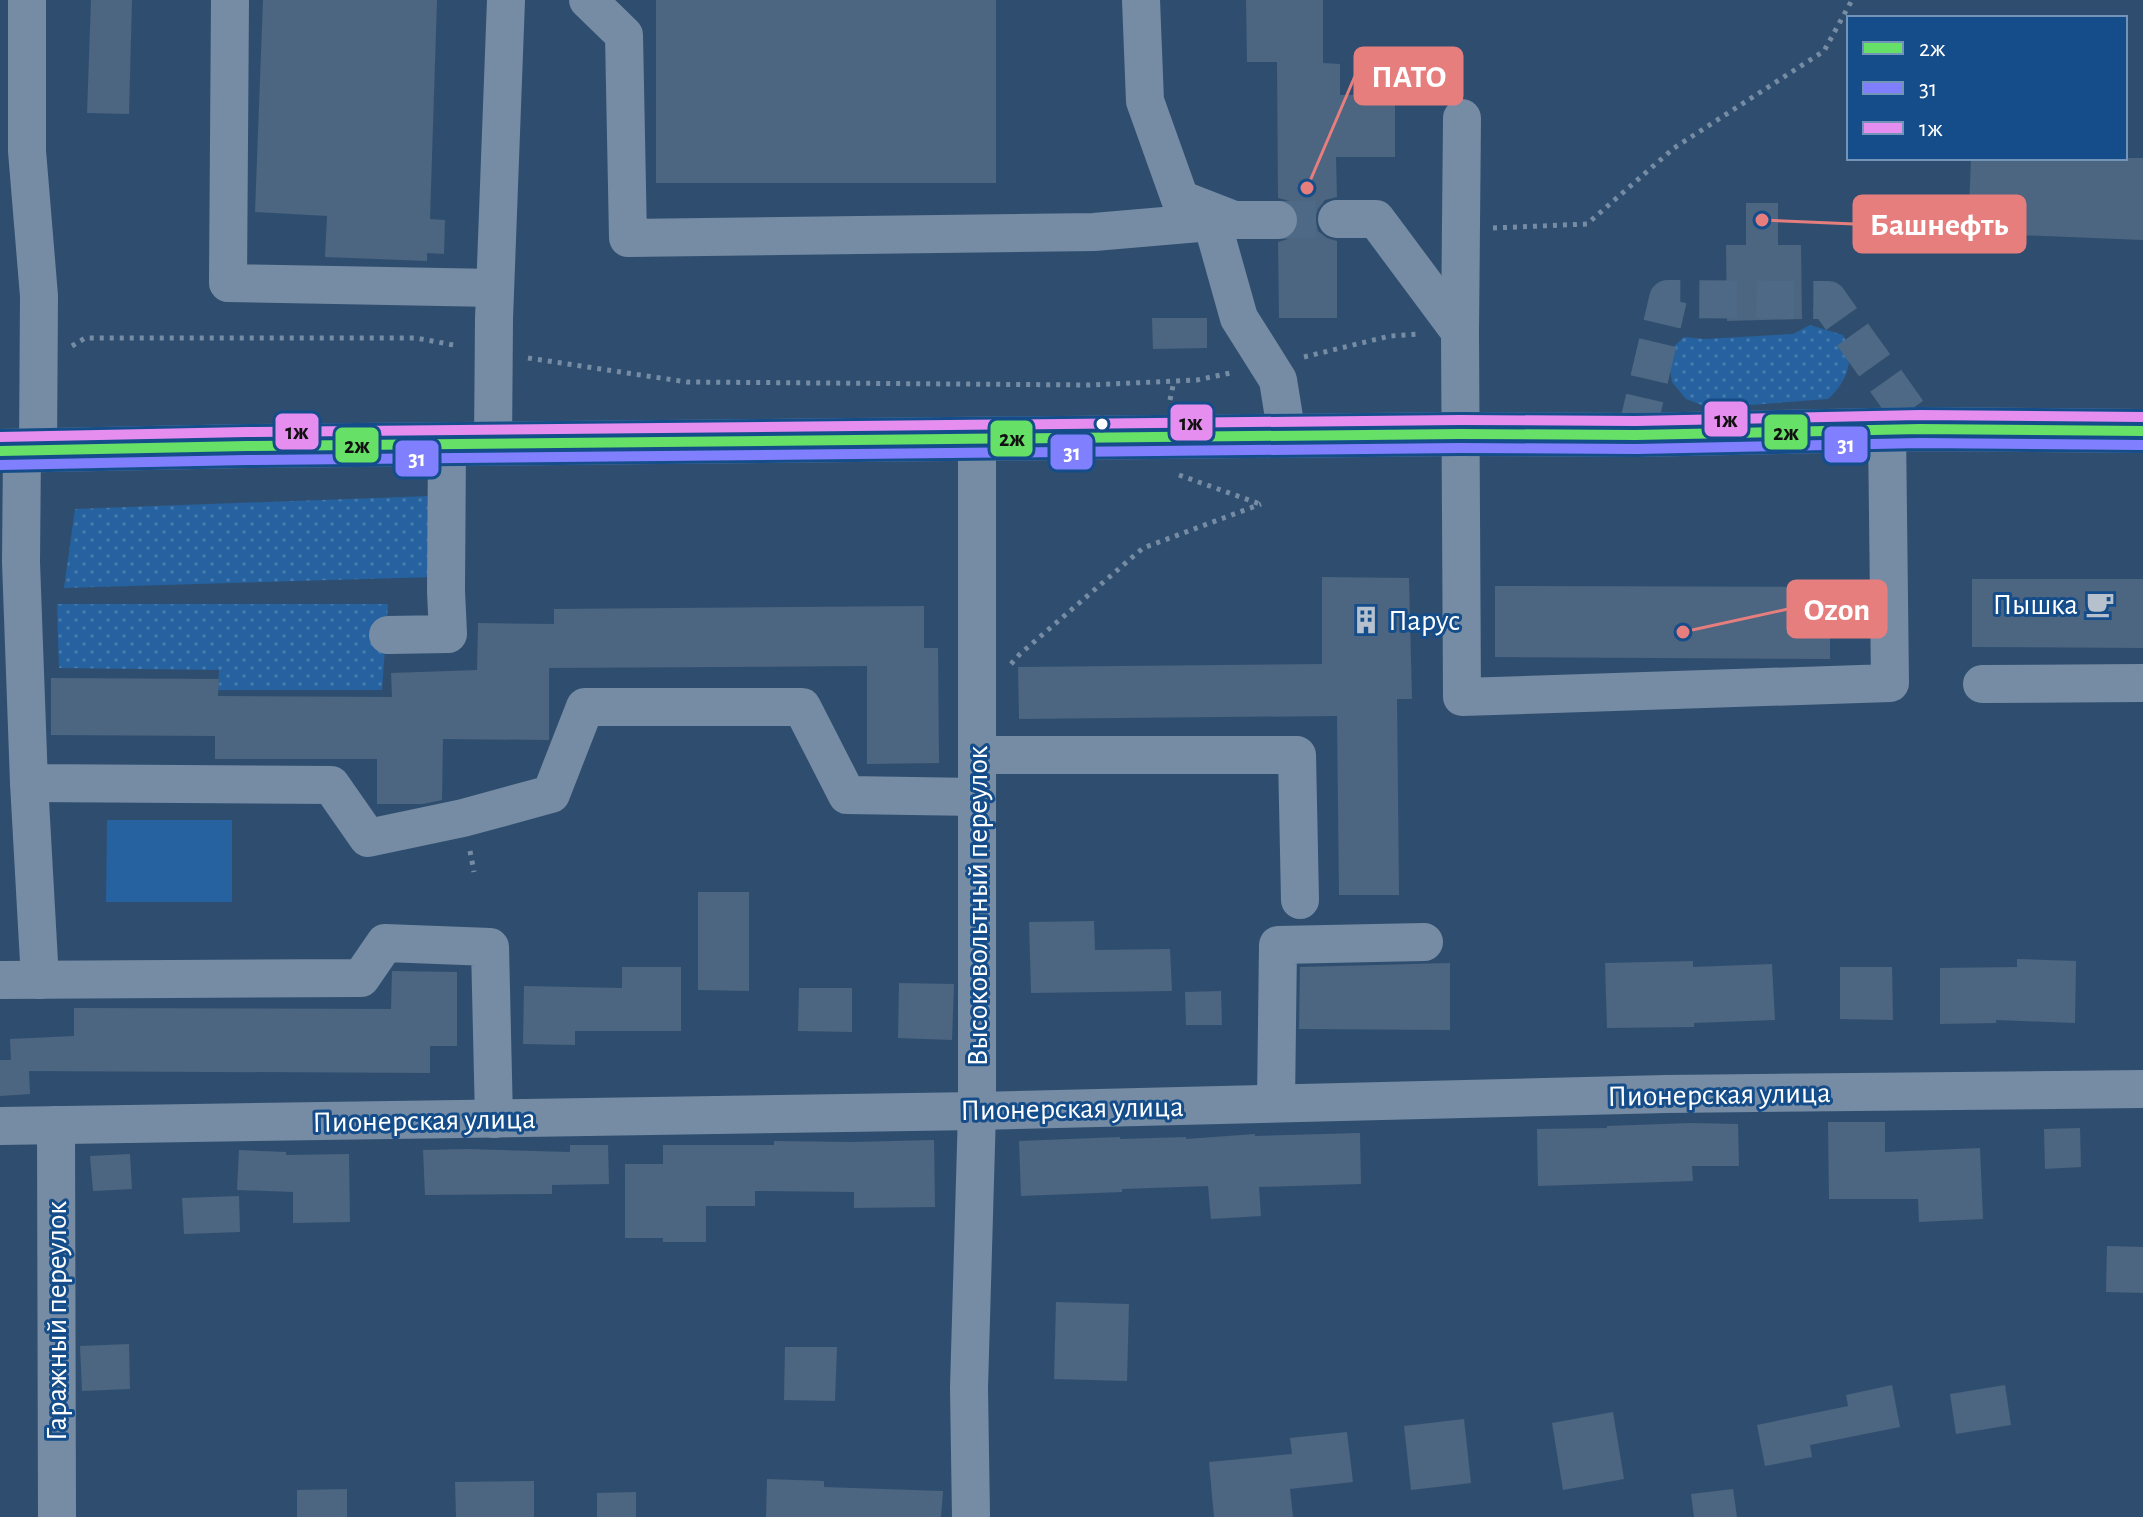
<svg xmlns="http://www.w3.org/2000/svg" width="2143" height="1517" viewBox="0 0 2143 1517" font-family="'Alegreya Sans',sans-serif">
  <style>
    .grass { fill: url(#grass-dots) }
    .green { fill: #25629f }
    .building { fill: #4c6580 }
    .lines { fill: none; stroke-linecap: round; stroke-linejoin: round }
    .minor-tunnel { stroke: #4e6985; stroke-width: 38; stroke-dasharray: 38 19; stroke-linecap: butt }
    .path { stroke: #768ca4; stroke-width: 5; stroke-dasharray: 4 6; stroke-linecap: butt }
    .minor { stroke: #768ca4; stroke-width: 38 }
    .major { stroke: #758aa2; stroke-width: 44 }
    .bus-1-casing { stroke: #144d8a; stroke-width: 16 }
    .bus-2-casing { stroke: #144d8a; stroke-width: 16 }
    .bus-3-casing { stroke: #144d8a; stroke-width: 16 }
    .bus-1 { stroke: #66e066; stroke-width: 10 }
    .bus-2 { stroke: #8080ff; stroke-width: 10 }
    .bus-3 { stroke: #e58ef0; stroke-width: 10 }
    .bus-dot { fill: #fff; stroke: #144d8a; stroke-width: 3 }
    .labels { text-anchor: middle; stroke-width: 6; stroke-linejoin: round; paint-order: stroke }
    .poi-label { font-size: 30px; fill: #fff; stroke: #144d8a; text-anchor: end }
    .street-label { font-size: 30px; fill: #fff; stroke: #144d8a }
    .leader { fill: none; stroke: #e67e7e; stroke-width: 3 }
    .callout-dot { fill: #e67e7e; stroke: #144d8a; stroke-width: 3 }
    .callout { fill: #e67e7e; stroke: #e67e7e; stroke-width: 3 }
    .callout-label { font-size: 32px; text-anchor: middle; font-weight: bold; fill: #fff }
    .line-badge { stroke: #144d8a; stroke-width: 3 }
    .badge-label { font-size: 22px; text-anchor: middle; font-weight: bold; fill: #fff }
    .pale-badge-label { font-size: 22px; text-anchor: middle; font-weight: bold; fill: #111 }
  </style>
  <defs>
    <pattern id="grass-dots" width="8" height="8" patternUnits="userSpaceOnUse" patternTransform="scale(2)"><rect width="8" height="8" fill="#25629f"/><path d="M2 2h.1M6 6h.1" fill="none" stroke="#467aad" stroke-width="1.8" stroke-linecap="round"/></pattern>
  </defs>
  <rect width="100%" height="100%" fill="#2f4e6f"/>
  <g class="grass">
    <path d="M1810,325L1843,335C1857,357 1846,384 1828,399L1710,408L1686,399L1672,382L1667,353L1684,337L1704,339L1793,334Z"/>
    <path d="M430,496L433,577L64,588L75,509Z"/>
    <path d="M57,604H388L382,690H218L219,670L59,668Z"/>
  </g>
  <path class="green" d="M107,820H232V902H106Z"/>
  <g class="building">
    <path d="M91,0H132L129,114L87,113Z"/>
    <path d="M263,0H437L430,219L445,220L444,254L427,253V261L325,257L327,216L255,212Z"/>
    <rect x="656" y="0" width="340" height="183"/>
    <path d="M1246,0H1323V63L1340,64V95H1395V157H1336L1337,197L1325,200L1318,209L1315,218L1318,231L1327,238L1337,241V318H1279L1278,242L1288,239L1297,232L1300,219L1297,210L1290,201L1278,198L1277,62H1247Z"/>
    <path d="M1971,158H2143V240L1968,233Z"/>
    <path d="M1746,203H1778V245H1801L1802,319L1727,321L1726,245H1746Z"/>
    <path d="M1152,318H1207V348L1153,349Z"/>
    <path d="M1322,577L1409,578L1412,699H1397L1399,895H1339L1337,716L1019,719L1018,667L1322,664Z"/>
    <path d="M1972,579H2143V648L1972,647Z"/>
    <path d="M1495,586L1830,587V659L1495,657Z"/>
    <path d="M924,606V648H938L939,763L867,764V666L549,668V740L443,739L442,800L423,804H377V759H215V736L51,735V678L219,679L218,696L392,697L391,673L477,670L478,623L554,624V609Z"/>
    <path d="M698,892H749V991L698,990Z"/>
    <path d="M1094,921L1095,950L1170,949L1172,991L1031,993L1029,922Z"/>
    <path d="M2017,959L2076,961L2075,1023L1996,1020V1023L1940,1024V968L2017,967Z"/>
    <path d="M1693,961V967L1772,964L1775,1020L1694,1023V1027L1607,1028L1605,963Z"/>
    <path d="M1450,963V1030L1299,1029L1300,967Z"/>
    <path d="M622,967H681V1031H575V1045L523,1044L524,986L622,988Z"/>
    <path d="M1840,967H1892L1893,1020L1840,1019Z"/>
    <path d="M392,971L457,972V1046H430V1073L29,1071L30,1094L0,1096V1060H11L10,1039L74,1036V1008L391,1009Z"/>
    <path d="M899,983L954,984L952,1040L898,1038Z"/>
    <path d="M799,988H852V1032L798,1031Z"/>
    <path d="M1221,991L1222,1025H1186L1185,992Z"/>
    <path d="M1828,1122H1885V1152L1980,1148L1983,1219L1919,1222L1918,1199H1829Z"/>
    <path d="M1691,1123L1738,1124L1739,1166H1692L1693,1181L1538,1186L1537,1129L1607,1128V1126Z"/>
    <path d="M2080,1128L2081,1167L2045,1169L2044,1129Z"/>
    <path d="M1360,1133L1361,1184L1259,1187L1261,1216L1211,1219L1208,1186L1122,1189V1192L1021,1196L1019,1141L1120,1137V1139L1186,1137V1139L1255,1134V1136Z"/>
    <path d="M934,1140L935,1207L854,1208V1192L755,1191V1206H706V1242H663V1238H625V1164H663V1145H774V1141L853,1142Z"/>
    <path d="M570,1145H608L609,1184L552,1185V1194L425,1195L423,1150L467,1149L570,1152Z"/>
    <path d="M239,1150L286,1152V1155L349,1154L350,1222L293,1223V1192L237,1190Z"/>
    <path d="M130,1154L132,1189L93,1191L90,1156Z"/>
    <path d="M239,1196L240,1232L184,1234L182,1198Z"/>
    <path d="M2107,1246L2143,1247V1293L2106,1292Z"/>
    <path d="M1056,1302L1129,1304L1127,1381L1054,1379Z"/>
    <path d="M129,1344L130,1389L82,1391L80,1346Z"/>
    <path d="M785,1347H837L835,1401L784,1400Z"/>
    <path d="M1892,1385L1900,1427L1810,1445L1812,1457L1765,1466L1757,1425L1848,1406L1846,1395Z"/>
    <path d="M2005,1385L2011,1425L1956,1434L1950,1394Z"/>
    <path d="M1613,1412L1624,1479L1563,1490L1552,1423Z"/>
    <path d="M1464,1419L1471,1483L1411,1490L1404,1426Z"/>
    <path d="M1347,1432L1353,1482L1290,1489L1293,1517H1214L1209,1462L1292,1454L1290,1438Z"/>
    <path d="M767,1479L824,1481V1487L943,1491L941,1517H766Z"/>
    <path d="M534,1481V1517H456L455,1482Z"/>
    <path d="M347,1489V1517H297V1490Z"/>
    <path d="M1733,1489L1737,1517H1694L1691,1494Z"/>
    <path d="M636,1492V1517H597V1493Z"/>
  </g>
  <g class="lines">
    <g class="minor-tunnel">
      <path d="M1278,220L1337,219"/>
      <path d="M1636,435L1668,299L1828,300L1920,429"/>
    </g>
    <g class="path">
      <path d="M1493,228L1587,224L1674,148L1824,51L1852,0"/>
      <path d="M72,346L85,338H416L459,346"/>
      <path d="M1304,357L1390,336L1419,334"/>
      <path d="M528,358L687,382L1090,385L1197,380L1235,372"/>
      <path d="M1170,400L1174,381"/>
      <path d="M1179,475L1260,504"/>
      <path d="M1011,664L1020,654L1143,548L1261,504"/>
      <path d="M470,851L474,872"/>
    </g>
    <g class="minor">
      <path d="M27,0V151L39,296L38,451"/>
      <path d="M230,0L228,283L495,288"/>
      <path d="M588,0L624,35L628,238L1094,232L1234,220"/>
      <path d="M1141,0L1145,101L1180,199L1234,220H1278"/>
      <path d="M1337,219H1376L1460,332L1462,697L1890,683L1887,430"/>
      <path d="M1212,222L1239,318L1278,380L1287,436"/>
      <path d="M1460,332L1462,118"/>
      <path d="M493,444L494,319L506,0"/>
      <path d="M22,451L21,562L29,783L331,785L368,838L463,818L551,794L585,707H802L847,795L977,797"/>
      <path d="M388,635L448,634L446,591L447,444"/>
      <path d="M1982,684L2143,683"/>
      <path d="M977,755H1297L1300,900"/>
      <path d="M29,783L40,980"/>
      <path d="M0,980L361,978L385,943L490,947L494,1119"/>
      <path d="M1276,1103L1278,945L1424,942"/>
      <path d="M56,1125L57,1517"/>
      <path d="M0,1126L977,1111L1666,1094L2143,1089"/>
      <path d="M971,1517L969,1388L977,1111V440"/>
    </g>
    <path class="major" d="M0,451L247,446L1460,434L1636,435L1920,429L2143,431"/>
    <defs>
      <path id="bus-1" d="M0,451L247,446L1460,434L1636,435L1920,429L2143,431"/>
      <path id="bus-2" d="M0,465L247,460L1460,448L1636,449L1920,443L2143,445"/>
      <path id="bus-3" d="M0,437L247,432L1460,420L1636,421L1920,415L2143,417"/>
    </defs>
    <use href="#bus-1" class="bus-1-casing"/>
    <use href="#bus-2" class="bus-2-casing"/>
    <use href="#bus-3" class="bus-3-casing"/>
    <use href="#bus-1" class="bus-1"/>
    <use href="#bus-2" class="bus-2"/>
    <use href="#bus-3" class="bus-3"/>
  </g>
  <defs>
    <symbol id="cafe-bare" viewBox="-9 -9 18 18"><path d="M-5.5-4.5H6V0H3Q3 3.5 0 3.5H-2.5Q-5.5 3.5-5.5 0ZM3-3.2v2h1.7v-2ZM-6 4.5H4V6H-6Z" fill="#b6c1cd" stroke="#144d8a" stroke-width="2.5" paint-order="stroke"/></symbol>
    <symbol id="building-bare" viewBox="-9 -9 18 18"><path d="M-4-6H4V6H1V3H-1V6H-4ZM-2.5-4.3h1.7v1.8h-1.7ZM.8-4.3h1.7v1.8H.8ZM-2.5-1h1.7V.8h-1.7ZM.8-1h1.7V.8H.8Z" fill="#b6c1cd" stroke="#144d8a" stroke-width="2.5" paint-order="stroke"/></symbol>
  </defs>
  <g fill-rule="evenodd">
    <use href="#cafe-bare" x="2080" y="584" width="40" height="40"/>
    <use href="#building-bare" x="1346" y="600" width="40" height="40"/>
  </g>
  <circle class="bus-dot" cx="1102" cy="424" r="7"/>
  <g class="labels">
    <g class="poi-label">
      <text x="2078" y="614">Пышка</text>
      <text x="1388" y="630" text-anchor="start">Парус</text>
    </g>
    <g class="street-label">
      <text transform="translate(977 906) rotate(-90)" y="10">Высоковольтный переулок</text>
      <text transform="translate(1719 1094) rotate(-1)" y="10">Пионерская улица</text>
      <text transform="translate(1072 1108) rotate(-1)" y="10">Пионерская улица</text>
      <text transform="translate(424 1120) rotate(-1)" y="10">Пионерская улица</text>
      <text transform="translate(56 1321) rotate(-90)" y="10">Гаражный переулок</text>
    </g>
  </g>
  <path class="leader" d="M1307 188L1355 76M1762 220L1854 224M1683 632L1788 609"/>
  <g class="callout-dot">
    <circle cx="1307" cy="188" r="8"/>
    <circle cx="1762" cy="220" r="8"/>
    <circle cx="1683" cy="632" r="8"/>
  </g>
  <g class="callout">
    <rect x="1355" y="48" width="107" height="56" rx="8"/>
    <rect x="1854" y="196" width="171" height="56" rx="8"/>
    <rect x="1788" y="581" width="98" height="56" rx="8"/>
  </g>
  <g class="callout-label">
    <text x="1409" y="87">ПАТО</text>
    <text x="1939" y="235">Башнефть</text>
    <text x="1837" y="620">Ozon</text>
  </g>
  <g class="line-badge">
    <rect x="1703" y="400" width="46" height="38" rx="8" fill="#e58ef0"/>
    <rect x="1169" y="403" width="45" height="39" rx="8" fill="#e58ef0"/>
    <rect x="274" y="412" width="46" height="39" rx="8" fill="#e58ef0"/>
    <rect x="1763" y="413" width="46" height="38" rx="8" fill="#66e066"/>
    <rect x="989" y="419" width="45" height="39" rx="8" fill="#66e066"/>
    <rect x="1823" y="425" width="46" height="39" rx="8" fill="#8080ff"/>
    <rect x="334" y="426" width="46" height="38" rx="8" fill="#66e066"/>
    <rect x="1049" y="433" width="45" height="38" rx="8" fill="#8080ff"/>
    <rect x="394" y="439" width="46" height="39" rx="8" fill="#8080ff"/>
  </g>
  <g class="badge-label">
    <text x="1846" y="452">31</text>
    <text x="1072" y="460">31</text>
    <text x="417" y="466">31</text>
  </g>
  <g class="pale-badge-label">
    <text x="1726" y="427">1ж</text>
    <text x="1191" y="430">1ж</text>
    <text x="297" y="439">1ж</text>
    <text x="1786" y="440">2ж</text>
    <text x="1012" y="446">2ж</text>
    <text x="357" y="453">2ж</text>
  </g>
  <rect x="1847" y="16" width="280" height="144" fill="#144d8a" stroke="#7294b9" stroke-width="2"/>
  <rect x="1863" y="42" width="40" height="12" fill="#66e066" stroke="#7294b9" stroke-width="2"/>
  <text x="1919" y="56" font-size="24" fill="#ffffff">2ж</text>
  <rect x="1863" y="82" width="40" height="12" fill="#8080ff" stroke="#7294b9" stroke-width="2"/>
  <text x="1919" y="96" font-size="24" fill="#ffffff">31</text>
  <rect x="1863" y="122" width="40" height="12" fill="#e58ef0" stroke="#7294b9" stroke-width="2"/>
  <text x="1919" y="136" font-size="24" fill="#ffffff">1ж</text>
</svg>
